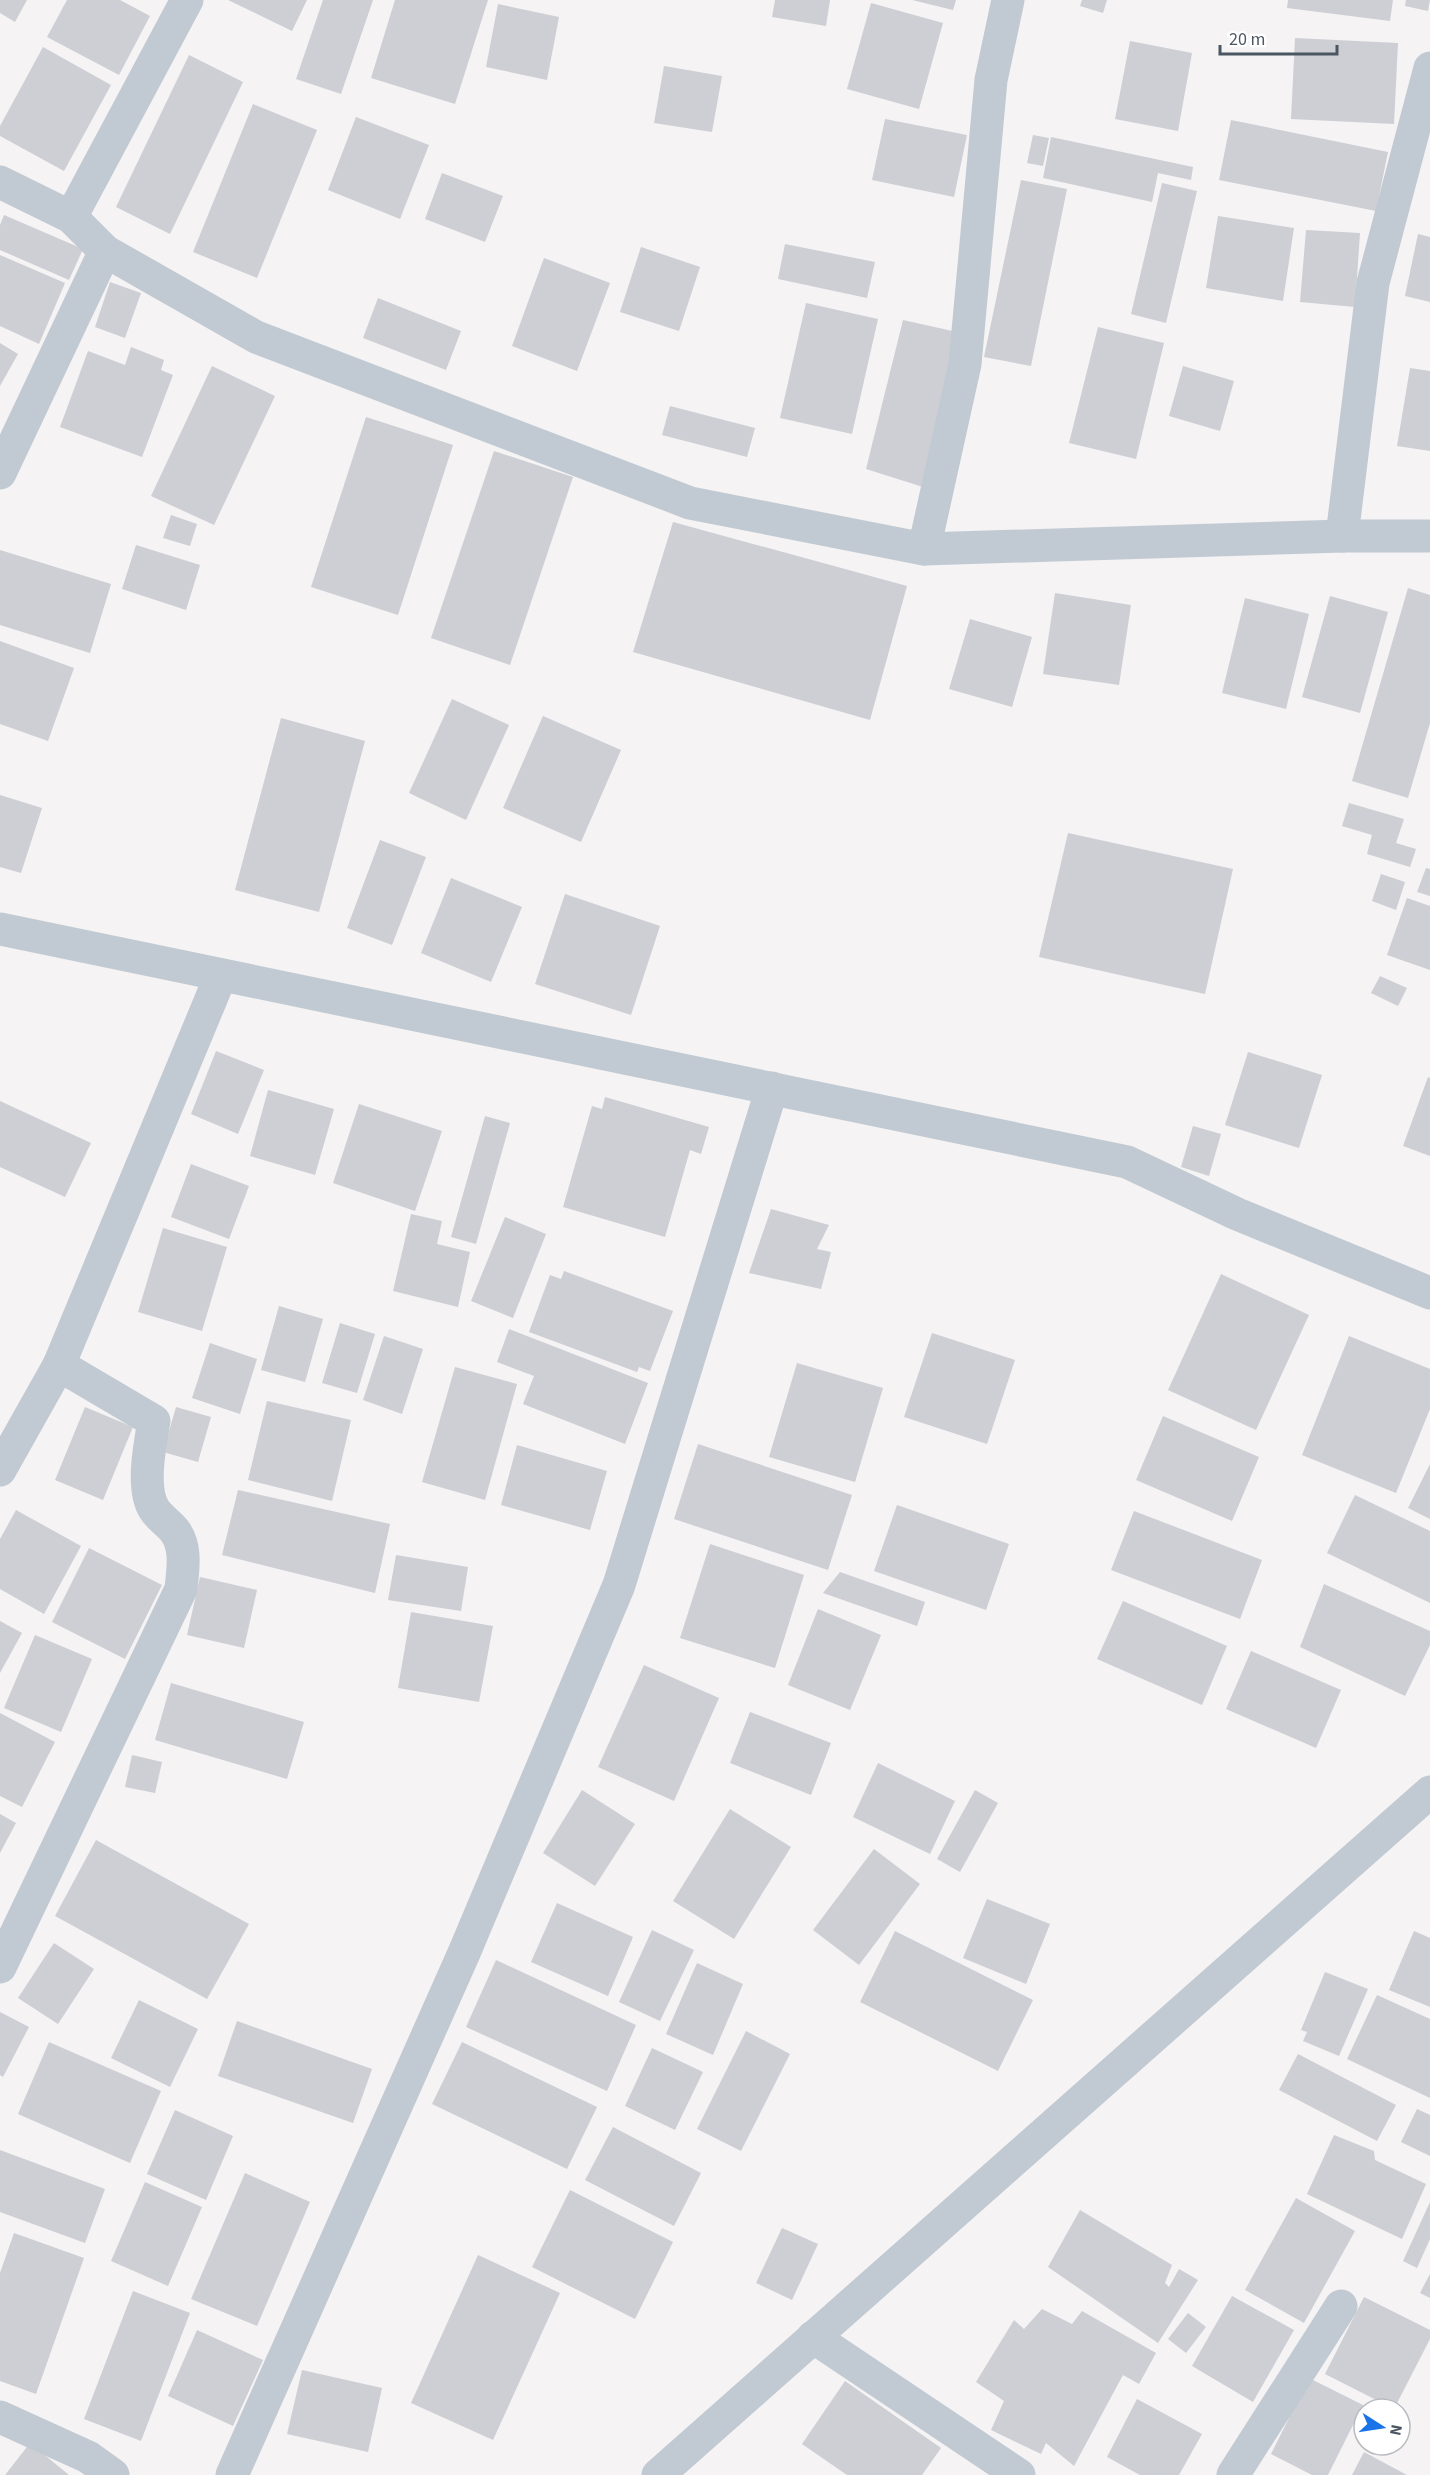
<svg xmlns="http://www.w3.org/2000/svg" width="1430" height="2475" viewBox="0 0 1430 2475" font-family="'Source Sans 3',sans-serif">
  <style>
    .building { fill: #cdcfd5 }
    .lines { fill: none; stroke-linecap: round; stroke-linejoin: round }
    .minor { stroke: #c1cad2; stroke-width: 33 }
  </style>
  <rect width="100%" height="100%" fill="#f5f3f3"/>
  <g class="building">
    <path d="M0,0H27L15,22L0,13Z"/>
    <path d="M67,0H120L150,16L119,75L47,37Z"/>
    <path d="M228,0H307L292,31Z"/>
    <path d="M323,0H373L341,94L296,79Z"/>
    <path d="M395,0H488L455,104L371,78Z"/>
    <path d="M775,0H830L826,26L772,17Z"/>
    <path d="M912,0H956L953,10Z"/>
    <path d="M1082,0H1107L1103,13L1080,6Z"/>
    <path d="M1288,0H1393L1390,21L1287,8Z"/>
    <path d="M1406,0H1430L1428,11L1405,6Z"/>
    <path d="M871,3L943,23L919,109L847,89Z"/>
    <path d="M498,4L559,17L547,80L486,67Z"/>
    <path d="M1295,38L1398,43L1394,124L1291,119Z"/>
    <path d="M1130,41L1192,53L1178,131L1115,119Z"/>
    <path d="M43,47L111,85L64,171L0,136V126Z"/>
    <path d="M189,55L243,82L170,234L116,207Z"/>
    <path d="M664,66L722,76L712,132L654,123Z"/>
    <path d="M253,104L317,130L257,278L193,252Z"/>
    <path d="M356,117L429,145L400,219L328,190Z"/>
    <path d="M885,119L967,135L954,197L872,180Z"/>
    <path d="M1231,120L1388,152L1376,211L1219,180Z"/>
    <path d="M1033,135L1049,138L1043,166L1027,163Z"/>
    <path d="M1051,137L1193,167L1191,180L1158,173L1152,202L1043,178Z"/>
    <path d="M442,173L503,196L485,242L425,219Z"/>
    <path d="M1021,180L1067,189L1031,366L984,357Z"/>
    <path d="M1162,183L1197,191L1166,323L1131,314Z"/>
    <path d="M4,215L83,249L69,280L0,250V225Z"/>
    <path d="M1218,216L1294,228L1283,301L1206,288Z"/>
    <path d="M1306,230L1360,233L1355,307L1300,302Z"/>
    <path d="M1418,234L1430,237V302L1405,296Z"/>
    <path d="M785,244L875,262L867,298L778,279Z"/>
    <path d="M641,247L700,267L679,331L620,312Z"/>
    <path d="M0,255L65,283L39,344L0,326Z"/>
    <path d="M544,258L610,283L577,371L512,346Z"/>
    <path d="M110,282L141,293L125,338L95,327Z"/>
    <path d="M378,298L461,331L446,370L363,338Z"/>
    <path d="M806,303L878,319L852,434L780,418Z"/>
    <path d="M903,320L957,332L923,487L866,469Z"/>
    <path d="M1098,327L1164,343L1136,459L1069,443Z"/>
    <path d="M0,343L18,354L0,386Z"/>
    <path d="M131,347L164,360L161,370L173,375L142,457L60,427L88,351L125,365Z"/>
    <path d="M212,366L275,396L214,525L151,496Z"/>
    <path d="M1183,366L1234,381L1220,431L1169,416Z"/>
    <path d="M1410,368L1430,371V451L1397,446Z"/>
    <path d="M670,406L755,428L747,457L662,435Z"/>
    <path d="M366,417L453,445L398,615L311,587Z"/>
    <path d="M494,451L573,477L510,665L431,638Z"/>
    <path d="M171,515L197,524L190,546L163,538Z"/>
    <path d="M673,522L907,586L870,720L633,652Z"/>
    <path d="M136,545L200,565L186,610L122,589Z"/>
    <path d="M0,550L111,584L90,653L0,625Z"/>
    <path d="M1408,588L1430,595V723L1408,798L1352,781Z"/>
    <path d="M1055,593L1131,605L1119,685L1043,674Z"/>
    <path d="M1330,596L1388,612L1360,713L1302,697Z"/>
    <path d="M1245,598L1309,614L1286,709L1222,693Z"/>
    <path d="M970,619L1032,637L1012,707L949,689Z"/>
    <path d="M0,641L74,668L48,741L0,724Z"/>
    <path d="M452,699L509,725L466,820L409,793Z"/>
    <path d="M543,716L621,750L581,842L503,808Z"/>
    <path d="M281,718L365,741L319,912L235,890Z"/>
    <path d="M0,795L42,808L21,873L0,867Z"/>
    <path d="M1349,803L1404,819L1396,843L1416,849L1410,867L1367,854L1372,835L1342,826Z"/>
    <path d="M1068,833L1233,869L1205,994L1039,957Z"/>
    <path d="M380,840L426,857L392,945L347,928Z"/>
    <path d="M1426,868L1430,869V896L1417,892Z"/>
    <path d="M1381,874L1405,882L1396,910L1372,901Z"/>
    <path d="M451,878L522,907L491,982L421,953Z"/>
    <path d="M565,894L660,926L631,1015L535,984Z"/>
    <path d="M1407,898L1430,906V970L1387,955Z"/>
    <path d="M1380,976L1407,988L1398,1006L1371,993Z"/>
    <path d="M216,1051L264,1070L238,1134L191,1114Z"/>
    <path d="M1248,1052L1322,1075L1299,1148L1225,1125Z"/>
    <path d="M1428,1077L1430,1078V1156L1403,1146Z"/>
    <path d="M268,1090L334,1109L315,1175L250,1156Z"/>
    <path d="M605,1097L709,1127L701,1154L690,1150L665,1237L563,1207L592,1106L602,1109Z"/>
    <path d="M0,1101L91,1143L65,1197L0,1167Z"/>
    <path d="M359,1104L442,1131L415,1211L333,1183Z"/>
    <path d="M485,1116L510,1123L476,1244L451,1237Z"/>
    <path d="M1193,1126L1221,1134L1209,1176L1181,1167Z"/>
    <path d="M191,1164L249,1186L229,1239L171,1217Z"/>
    <path d="M771,1209L829,1225L817,1249L831,1252L821,1289L749,1273Z"/>
    <path d="M411,1214L442,1221L437,1244L470,1252L458,1307L393,1291Z"/>
    <path d="M505,1217L546,1234L513,1318L471,1301Z"/>
    <path d="M163,1228L227,1247L202,1331L138,1312Z"/>
    <path d="M564,1271L673,1311L650,1371L639,1367L637,1372L529,1332L550,1275L561,1279Z"/>
    <path d="M1221,1274L1309,1315L1256,1430L1168,1390Z"/>
    <path d="M279,1306L323,1319L305,1382L261,1370Z"/>
    <path d="M340,1323L375,1334L357,1393L322,1383Z"/>
    <path d="M509,1329L648,1383L625,1444L523,1404L534,1376L497,1362Z"/>
    <path d="M932,1333L1015,1360L987,1444L904,1417Z"/>
    <path d="M384,1336L423,1349L402,1414L363,1400Z"/>
    <path d="M1349,1336L1430,1369V1409L1396,1493L1302,1455Z"/>
    <path d="M210,1343L257,1359L240,1414L192,1398Z"/>
    <path d="M797,1363L883,1388L855,1482L769,1457Z"/>
    <path d="M455,1367L517,1384L485,1500L422,1482Z"/>
    <path d="M267,1401L351,1420L332,1501L248,1480Z"/>
    <path d="M85,1407L133,1427L103,1500L55,1480Z"/>
    <path d="M176,1407L211,1417L198,1462L163,1452Z"/>
    <path d="M1163,1416L1259,1457L1232,1521L1136,1480Z"/>
    <path d="M698,1444L852,1495L828,1570L674,1519Z"/>
    <path d="M517,1445L607,1471L590,1530L501,1505Z"/>
    <path d="M1430,1464V1519L1408,1508Z"/>
    <path d="M238,1490L390,1524L375,1593L222,1555Z"/>
    <path d="M1355,1495L1430,1531V1603L1327,1553Z"/>
    <path d="M897,1505L1009,1544L986,1610L874,1571Z"/>
    <path d="M16,1510L81,1546L44,1614L0,1589V1539Z"/>
    <path d="M1134,1511L1262,1560L1240,1619L1111,1570Z"/>
    <path d="M710,1544L804,1575L775,1668L680,1638Z"/>
    <path d="M89,1548L162,1585L125,1659L52,1622Z"/>
    <path d="M396,1555L468,1567L461,1611L388,1600Z"/>
    <path d="M840,1572L925,1602L917,1626L823,1593Z"/>
    <path d="M200,1577L257,1590L244,1648L187,1635Z"/>
    <path d="M1324,1584L1430,1631V1645L1405,1696L1300,1647Z"/>
    <path d="M1123,1601L1227,1646L1202,1705L1097,1659Z"/>
    <path d="M818,1609L881,1635L850,1710L788,1685Z"/>
    <path d="M411,1612L493,1626L479,1702L398,1688Z"/>
    <path d="M0,1621L22,1633L0,1673Z"/>
    <path d="M35,1635L92,1659L61,1732L4,1708Z"/>
    <path d="M1251,1651L1341,1690L1316,1748L1226,1709Z"/>
    <path d="M644,1665L719,1698L674,1801L598,1767Z"/>
    <path d="M171,1683L304,1722L287,1779L155,1740Z"/>
    <path d="M750,1712L831,1743L811,1795L730,1763Z"/>
    <path d="M0,1713L55,1742L22,1807L0,1796Z"/>
    <path d="M132,1755L162,1762L155,1793L125,1787Z"/>
    <path d="M878,1763L955,1801L930,1854L853,1817Z"/>
    <path d="M582,1790L635,1824L595,1886L543,1853Z"/>
    <path d="M975,1790L998,1803L960,1872L937,1859Z"/>
    <path d="M730,1809L791,1847L734,1939L673,1901Z"/>
    <path d="M0,1814L16,1823L0,1853Z"/>
    <path d="M96,1840L249,1924L207,1999L55,1916Z"/>
    <path d="M874,1849L920,1884L859,1965L813,1930Z"/>
    <path d="M987,1899L1050,1924L1026,1984L963,1958Z"/>
    <path d="M557,1903L633,1937L608,1996L531,1962Z"/>
    <path d="M652,1930L694,1950L660,2021L619,2002Z"/>
    <path d="M895,1931L1033,2000L998,2071L860,2002Z"/>
    <path d="M1414,1931L1430,1938V2007L1389,1990Z"/>
    <path d="M54,1943L94,1969L58,2024L18,1998Z"/>
    <path d="M496,1960L636,2025L607,2091L466,2027Z"/>
    <path d="M697,1963L743,1984L713,2055L666,2034Z"/>
    <path d="M1325,1972L1368,1989L1339,2056L1303,2041L1307,2032L1301,2030Z"/>
    <path d="M1377,1995L1430,2019V2098L1347,2059Z"/>
    <path d="M139,2000L198,2029L170,2087L111,2058Z"/>
    <path d="M0,2012L29,2027L3,2077L0,2075Z"/>
    <path d="M237,2021L372,2069L353,2123L218,2076Z"/>
    <path d="M746,2031L790,2054L741,2151L697,2129Z"/>
    <path d="M49,2042L161,2091L130,2163L18,2114Z"/>
    <path d="M462,2042L597,2107L567,2169L432,2104Z"/>
    <path d="M652,2048L703,2072L675,2130L625,2106Z"/>
    <path d="M1298,2054L1396,2105L1377,2141L1279,2090Z"/>
    <path d="M1417,2109L1430,2115V2156L1401,2142Z"/>
    <path d="M175,2110L233,2136L206,2200L147,2174Z"/>
    <path d="M613,2127L701,2173L674,2226L585,2180Z"/>
    <path d="M1334,2135L1374,2151L1375,2160L1426,2184L1402,2239L1307,2194Z"/>
    <path d="M0,2150L105,2189L85,2243L0,2212Z"/>
    <path d="M245,2173L310,2202L257,2326L191,2299Z"/>
    <path d="M145,2182L202,2207L168,2286L111,2261Z"/>
    <path d="M570,2190L673,2242L635,2319L532,2267Z"/>
    <path d="M1296,2198L1355,2231L1304,2323L1245,2290Z"/>
    <path d="M1430,2202V2239L1417,2268L1403,2261Z"/>
    <path d="M1080,2210L1172,2265L1165,2283L1169,2287L1179,2269L1198,2280L1158,2343L1048,2267Z"/>
    <path d="M782,2228L818,2244L792,2300L756,2283Z"/>
    <path d="M14,2233L84,2258L36,2394L0,2381V2273Z"/>
    <path d="M478,2255L560,2293L493,2440L411,2403Z"/>
    <path d="M1430,2274V2298L1420,2293Z"/>
    <path d="M133,2291L190,2313L141,2441L84,2419Z"/>
    <path d="M1232,2296L1294,2330L1253,2402L1192,2366Z"/>
    <path d="M1364,2297L1430,2330V2339L1394,2409L1325,2374Z"/>
    <path d="M1042,2309L1072,2324L1082,2311L1156,2353L1139,2384L1123,2375L1074,2466L1046,2443L1041,2454L991,2430L1004,2401L976,2382L1014,2320L1024,2329Z"/>
    <path d="M1188,2313L1206,2327L1186,2353L1168,2339Z"/>
    <path d="M197,2330L263,2360L233,2426L168,2396Z"/>
    <path d="M302,2370L382,2388L368,2452L287,2434Z"/>
    <path d="M1309,2378L1363,2405L1328,2475H1312L1271,2454Z"/>
    <path d="M845,2381L941,2448L922,2475H847L802,2444Z"/>
    <path d="M1137,2399L1202,2434L1179,2475H1140L1107,2457Z"/>
    <path d="M30,2443L69,2475H5Z"/>
    <path d="M1364,2452L1407,2475H1352Z"/>
  </g>
  <g class="lines">
    <g class="minor">
      <path d="M0,182L71,217L105,251L256,337L690,503L924,549L1342,536H1430"/>
      <path d="M71,217L187,0"/>
      <path d="M0,473L105,251"/>
      <path d="M1342,536L1373,283L1430,68"/>
      <path d="M924,549L965,364L991,80L1008,0"/>
      <path d="M0,929L1127,1162L1237,1214L1430,1293"/>
      <path d="M0,1470L59,1365L221,975"/>
      <path d="M0,1967L181,1589C183,1569 187,1546 174,1530C168,1523 159,1517 154,1509C141,1488 150,1444 154,1421L59,1365"/>
      <path d="M813,2337L1019,2475"/>
      <path d="M0,2417L88,2457L113,2475"/>
      <path d="M232,2475L464,1953L619,1585L772,1088"/>
      <path d="M658,2475L1430,1792"/>
      <path d="M1233,2475L1341,2306"/>
    </g>
  </g>
  <g transform="translate(1382 2427) rotate(102)"><circle r="28" fill="#ffffff" stroke="#b7bbc0" stroke-width="1.5"/>
  <path d="M0-4.5L10 22L0 15L-10 22Z" fill="#1a73e8"/>
  <text y="-9" font-size="16" font-weight="bold" text-anchor="middle" fill="#4a5661">N</text>
  </g>
  <path d="M1220 45v9h117v-9" fill="none" stroke="#4a5661" stroke-width="3"/>
  <text x="1229" y="45" font-size="18" fill="#4a5661" stroke="#ffffff" stroke-width="4.5" paint-order="stroke">20 m</text>
</svg>
